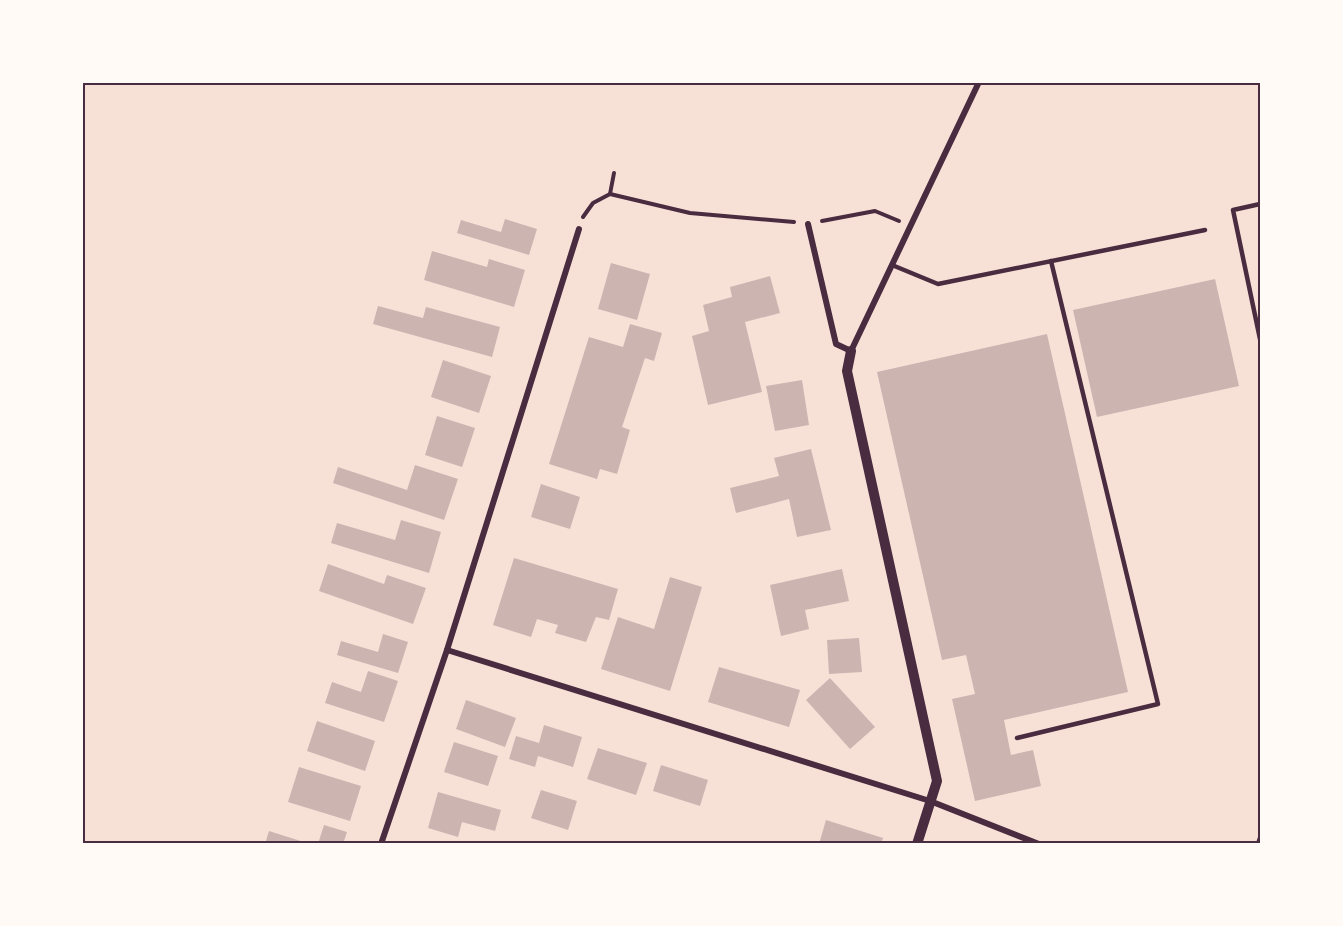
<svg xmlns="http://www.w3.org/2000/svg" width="1343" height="926" viewBox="0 0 1343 926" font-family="'Public Sans',sans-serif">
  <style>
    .building { fill: #ccb4b1 }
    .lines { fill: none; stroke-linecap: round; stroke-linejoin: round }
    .path { stroke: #4a2c40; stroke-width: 4 }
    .service { stroke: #4a2c40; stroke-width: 4.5 }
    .minor { stroke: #4a2c40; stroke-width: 6 }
    .tertiary { stroke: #4a2c40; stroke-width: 10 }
    .neatline { fill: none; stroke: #4a2c40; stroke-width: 2 }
  </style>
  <rect width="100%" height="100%" fill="#f7e1d7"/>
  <g class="building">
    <path d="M505,219L537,229L529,255L457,233L461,220L501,232Z"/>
    <path d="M432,251L487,267L489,259L525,270L514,307L424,280Z"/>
    <path d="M611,263L650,274L637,320L598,309Z"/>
    <path d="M770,276L780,313L745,322L762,392L708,405L692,336L709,331L703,305L732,297L730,287Z"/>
    <path d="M1215,279L1239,386L1097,417L1073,310Z"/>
    <path d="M378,306L423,318L426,307L500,327L492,357L373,324Z"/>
    <path d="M630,324L662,333L654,361L645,358L622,427L630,430L617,474L600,469L597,479L549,464L589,337L623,347Z"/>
    <path d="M1047,334L1128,692L1004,720L1011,755L1033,750L1041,786L975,801L952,699L975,694L966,655L942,660L877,372Z"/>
    <path d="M443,360L491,376L479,413L431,397Z"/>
    <path d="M802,380L809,425L775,431L766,386Z"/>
    <path d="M437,416L475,428L462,467L425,455Z"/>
    <path d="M811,449L831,530L797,537L789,499L736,513L730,488L779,476L774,458Z"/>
    <path d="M415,465L458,479L444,520L333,483L338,467L407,490Z"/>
    <path d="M541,484L580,497L570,529L531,517Z"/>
    <path d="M401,520L441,532L429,573L331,543L337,523L395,540Z"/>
    <path d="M514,558L618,589L609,620L596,617L586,642L555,633L558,625L537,619L531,637L493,625Z"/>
    <path d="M328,564L384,584L387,575L426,588L413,624L319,591Z"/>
    <path d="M842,569L849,601L805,610L809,629L781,636L770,585Z"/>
    <path d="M670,577L702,587L670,691L601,669L618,617L654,629Z"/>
    <path d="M383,634L408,642L398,673L337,655L341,641L378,652Z"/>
    <path d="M859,638L862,672L829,674L827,640Z"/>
    <path d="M719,667L800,690L789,727L708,702Z"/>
    <path d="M368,671L398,681L384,722L325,703L332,682L361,692Z"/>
    <path d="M830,678L875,727L850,749L806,700Z"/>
    <path d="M466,700L516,718L505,747L456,729Z"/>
    <path d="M317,721L375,741L365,771L307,751Z"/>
    <path d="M544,725L582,737L573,767L538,756L535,767L509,759L516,736L539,743Z"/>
    <path d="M454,742L498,756L488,786L444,772Z"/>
    <path d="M598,748L647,763L636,795L587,779Z"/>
    <path d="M661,765L708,780L700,806L653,791Z"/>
    <path d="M299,767L361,786L350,821L288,802Z"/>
    <path d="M541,790L577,801L568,830L531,818Z"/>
    <path d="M438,792L501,810L495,831L462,822L458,837L428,828Z"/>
    <path d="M826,820L883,838L881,844H819Z"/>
    <path d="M324,825L347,832L343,844H318Z"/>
    <path d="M269,831L307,843V844H265Z"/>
  </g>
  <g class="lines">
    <g class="path">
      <path d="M610,194L614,173"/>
      <path d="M583,217L593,203L610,194L690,213L794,222"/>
      <path d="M822,221L875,211L899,221"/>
    </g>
    <g class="service">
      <path d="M1260,204L1233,210L1260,339"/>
      <path d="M892,265L938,284L1205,230"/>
      <path d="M1017,738L1158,704L1051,261"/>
      <path d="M1258,844L1260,838"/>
    </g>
    <g class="minor">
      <path d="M808,224L836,344L851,351L979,82"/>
      <path d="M447,650L930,801L1039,844"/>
      <path d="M381,844L447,650L579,229"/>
    </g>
    <path class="tertiary" d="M851,351L847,371L937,781L917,844"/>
  </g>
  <rect width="1343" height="926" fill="none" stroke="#fffaf5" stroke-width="168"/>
  <rect x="84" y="84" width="1175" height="758" class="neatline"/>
</svg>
